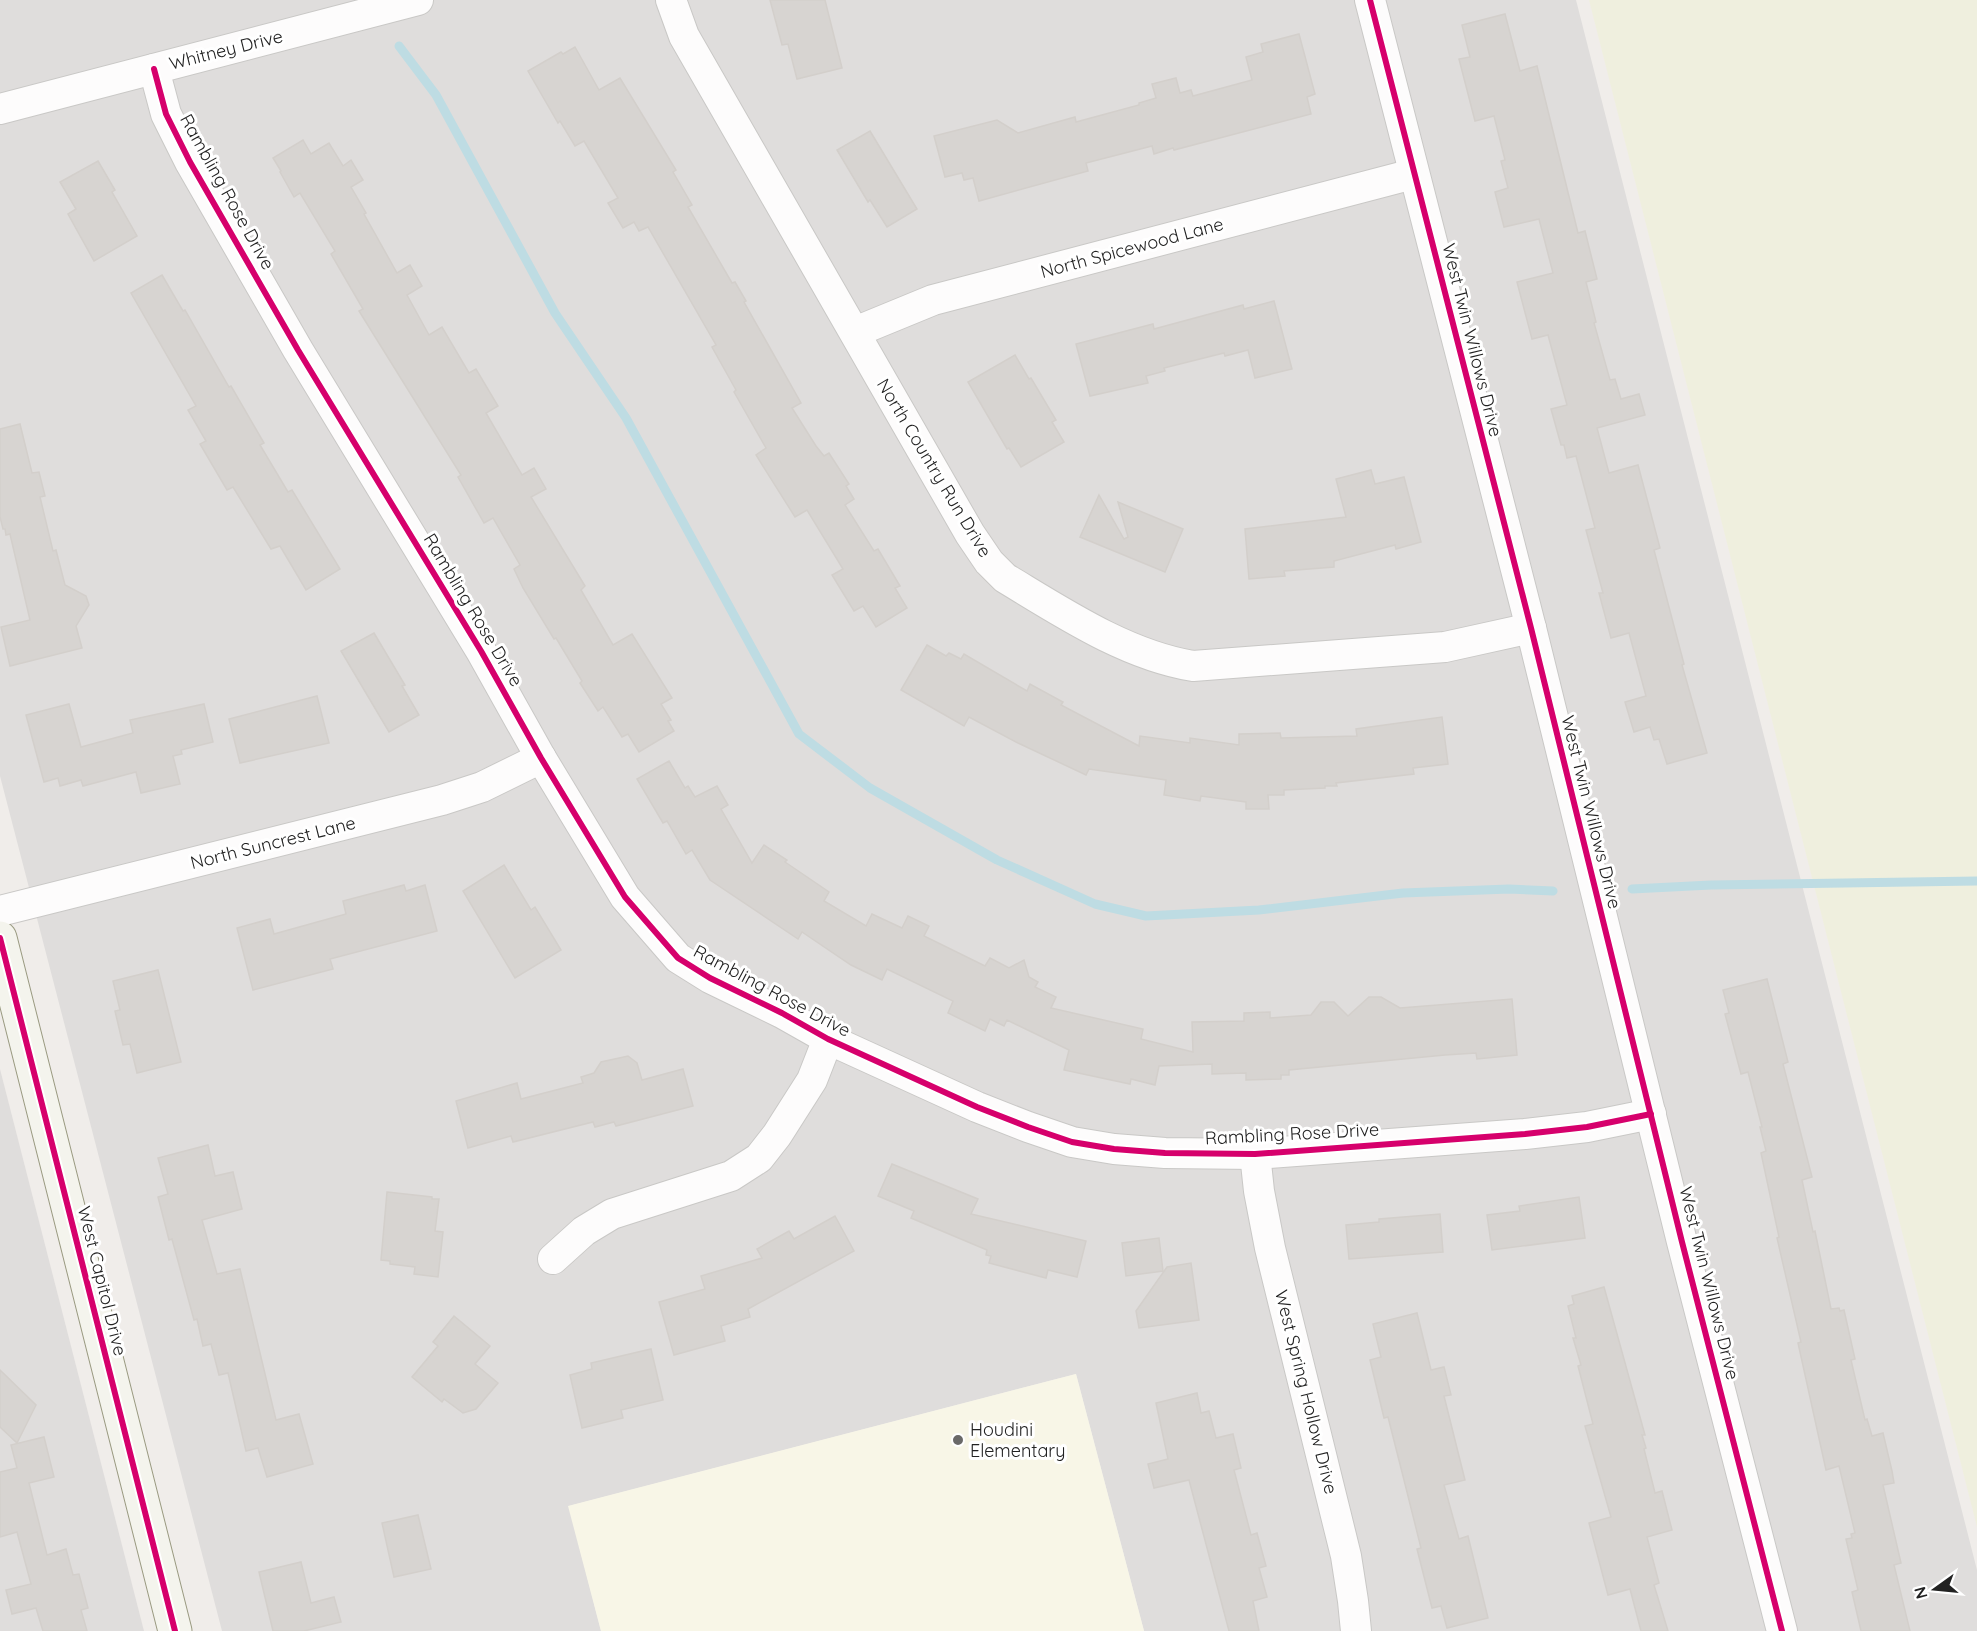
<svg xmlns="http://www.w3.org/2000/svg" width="1977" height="1631" viewBox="0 0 1977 1631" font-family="Quicksand,sans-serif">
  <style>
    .residential { fill: #dfdddc }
    .education { fill: #f8f6e7 }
    .farmland { fill: #efefde }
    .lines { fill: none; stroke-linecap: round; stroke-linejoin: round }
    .stream { stroke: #bedce3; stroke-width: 9 }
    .building { fill: #d7d4d1; stroke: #d3cfcb; stroke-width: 1.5 }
    .street-casing { stroke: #c9c8c6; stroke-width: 32 }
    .secondary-casing { stroke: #9a9a81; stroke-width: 35 }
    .street { stroke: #fdfcfc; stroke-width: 30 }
    .secondary { stroke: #f4f4ed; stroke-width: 33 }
    .cycleway-casing { stroke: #fff; stroke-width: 10 }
    .cycleway { stroke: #d6006c; stroke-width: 6 }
    .poi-dot { fill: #6a6968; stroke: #fff; stroke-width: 2 }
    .labels { text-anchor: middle; stroke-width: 6; stroke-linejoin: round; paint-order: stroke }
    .street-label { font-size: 18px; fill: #222; stroke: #fff }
    .poi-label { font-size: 18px; fill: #222; stroke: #fff; text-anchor: start }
  </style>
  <rect width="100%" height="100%" fill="#f0edea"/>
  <g class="residential">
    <path d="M0,0H1576L1977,1570V1631H1144L1076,1374L569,1506L601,1631H222L0,776Z"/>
    <path d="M0,1069L144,1631H0Z"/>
  </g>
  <path class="education" d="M1076,1374L1144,1631H601L568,1506Z"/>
  <path class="farmland" d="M1589,0H1977V1527Z"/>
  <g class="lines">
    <g class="stream">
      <path d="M399,46L436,95L555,313L626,418L799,734L870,788L997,860L1095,904L1146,916L1259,910L1403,893L1509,889L1553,891"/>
      <path d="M1632,889L1711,885L1977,881"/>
    </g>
  </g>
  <g class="building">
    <path d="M770,0H825L842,68L797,79L788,44L782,45Z"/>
    <path d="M1505,14L1520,71L1537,66L1578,233L1585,231L1597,279L1586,282L1596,322L1594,323L1610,380L1615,379L1621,399L1639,394L1645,415L1597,428L1609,473L1638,465L1660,548L1654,550L1684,664L1682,665L1707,753L1667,764L1659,739L1654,740L1650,727L1634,732L1625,702L1646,696L1629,633L1611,638L1599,593H1603L1586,530L1595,528L1576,456L1567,458L1564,445H1561L1551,409L1567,405L1548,335L1532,339L1517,282L1553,273L1539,219L1504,227L1495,192L1508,188L1501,161L1505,160L1494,116L1475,121L1459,59L1470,57L1462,25Z"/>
    <path d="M1299,34L1315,94L1307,97L1311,114L1174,150L1173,148L1154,154L1152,146L1086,163L1088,171L979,201L973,178L964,180L962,173L945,177L934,136L997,120L1018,133L1075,117L1076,122L1139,105V103L1156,98L1152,84L1176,78L1180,93L1191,90L1193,96L1252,80L1246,57L1263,52L1261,44Z"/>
    <path d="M575,47L599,90L620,78L676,170L673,172L692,205L688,207L732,283L735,282L746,301L744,302L801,403L792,408L816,446L824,456L829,453L849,484L846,486L854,499L845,505L874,551L878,549L900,586L895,588L907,608L876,627L863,606L854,611L832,575L843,569L807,510L795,517L756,455L766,448L734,392L736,390L712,347L716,345L648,227L639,231L634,222L623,228L608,203L618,198L584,141L575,146L560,121L558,123L528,71L561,52L563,54Z"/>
    <path d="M870,131L917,209L887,227L870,200L868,202L837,150Z"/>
    <path d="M303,140L311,154L329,143L343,166L351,160L363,180L351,187L366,213L364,214L397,273L410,265L422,286L407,295L429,335L442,327L469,373L476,369L498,406L486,413L522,475L534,468L546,489L531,497L585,586L581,590L613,645L632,634L672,698L661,704L671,720L668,721L674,731L639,752L628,734L622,737L603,707L598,711L580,683L582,681L556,638L554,639L523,588L514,569L520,565L493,518L484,523L458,477L461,475L359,311L363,309L331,254L335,251L300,193L294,197L280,172L281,171L273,158Z"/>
    <path d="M98,161L115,190L112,192L137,236L94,261L68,214L76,209L60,182Z"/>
    <path d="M162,275L183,311L185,310L229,387L231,386L264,443L260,445L288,492L292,490L340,569L306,590L280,546L271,549L233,487L227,490L200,444L206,441L188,410L196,406L131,293Z"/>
    <path d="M1274,301L1292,369L1255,378L1248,350L1225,356L1224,353L1164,368L1165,371L1146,376L1148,383L1090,396L1076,344L1153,324L1154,329L1243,305L1244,309Z"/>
    <path d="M1015,355L1029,379L1031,378L1056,420L1052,422L1064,442L1021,467L1009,448L1007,449L968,382Z"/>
    <path d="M20,424L32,473L39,472L45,496L40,497L53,551L56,550L65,585L86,596L89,605L76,626L82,648L10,666L1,627L30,620L10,534L6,535L5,529H3L0,517V429Z"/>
    <path d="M1371,470L1375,484L1404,477L1421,542L1396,549L1395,545L1334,561V567L1284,571L1285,576L1249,579L1245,529L1346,517L1336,479Z"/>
    <path d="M1099,495L1124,539L1128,537L1118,502L1183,529L1165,572L1080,537Z"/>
    <path d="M374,633L405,685L402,686L419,715L389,732L341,651Z"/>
    <path d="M927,645L946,656L949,653L961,659L964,654L1027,691L1030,684L1063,702L1061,705L1139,746L1140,736L1190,743V738L1239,745V734L1280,733L1281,738L1357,736L1356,729L1442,717L1448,764L1413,768L1414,774L1336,783L1337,786H1325V788L1284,790V795H1268L1269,809H1246V802L1201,796L1200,801L1164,795L1166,780L1089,769L1086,775L1018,743L969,717L964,726L901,690Z"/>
    <path d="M317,696L329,743L240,763L229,719Z"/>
    <path d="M69,704L81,747L133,733L130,720L204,704L213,742L181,750L182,754L173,756L180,784L141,793L136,772L83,786L81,780L60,786L58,778L44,782L26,715Z"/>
    <path d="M669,761L685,788L688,786L695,797L717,786L728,805L721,809L752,863L764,845L787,860L785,862L829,892L824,901L866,926L872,914L902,928L908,916L929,926L924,936L985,966L990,958L1009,968L1024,960L1029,977L1038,982L1035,987L1056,997L1051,1008L1143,1029L1141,1039L1193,1052L1192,1022L1244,1021V1013L1270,1012V1018L1311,1015L1321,1002H1334L1348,1016L1369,997H1381L1400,1008L1512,999L1517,1055L1477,1059L1476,1053L1445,1055L1289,1070V1075H1281V1079L1246,1080V1073L1212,1074V1064L1159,1066L1155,1085L1131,1079L1130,1084L1064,1070L1069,1050L1007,1020L1004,1026L990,1019L985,1031L948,1013L953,1001L887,969L882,980L851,965L802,932L798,939L710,880L692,850L686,854L667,821L663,823L637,779Z"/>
    <path d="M504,865L531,910L535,907L561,950L515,978L463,891Z"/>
    <path d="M404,885L406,891L425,885L437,931L330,959L333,969L253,990L237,928L270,919L274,934L346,914L343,901Z"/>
    <path d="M158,970L181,1062L137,1073L130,1044L123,1045L115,1011L120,1010L113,981Z"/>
    <path d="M1767,979L1788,1062L1783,1064L1812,1177L1802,1180L1813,1232L1815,1231L1831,1309L1839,1308L1840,1311L1844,1310L1855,1359L1851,1360L1865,1420L1867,1419L1872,1436L1883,1433L1892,1471L1894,1483L1883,1485L1901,1563L1894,1565L1910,1631H1861L1852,1592L1858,1590L1846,1539L1852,1538L1851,1534L1855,1533L1839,1466L1826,1470L1798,1343L1801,1342L1777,1238L1779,1237L1761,1153L1766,1151L1760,1127H1762L1748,1072L1741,1074L1725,1014L1729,1013L1723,990Z"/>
    <path d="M628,1056L637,1063L642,1080L683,1069L693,1106L616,1126L614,1122L595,1127L593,1122L513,1142L511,1136L468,1148L456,1101L517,1083L521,1099L583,1083L581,1077L594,1073L601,1062Z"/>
    <path d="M208,1145L215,1176L233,1172L242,1209L202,1220L217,1274L240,1269L276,1420L299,1414L313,1464L267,1477L258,1448L246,1451L228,1373L219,1375L211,1344L203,1346L197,1319L194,1320L172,1239L169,1240L158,1197L168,1194L158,1158Z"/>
    <path d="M892,1164L978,1199L971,1214L1086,1241L1077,1277L1048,1270L1046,1278L989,1263L991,1256L986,1255L987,1250L911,1218L914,1211L878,1196Z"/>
    <path d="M387,1192L432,1197V1199H439L435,1231L443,1232L438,1277L414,1274L415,1267L390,1264V1261L381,1260Z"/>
    <path d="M1579,1197L1585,1238L1492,1250L1487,1215L1520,1211L1519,1206Z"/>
    <path d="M1440,1214L1443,1252L1349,1259L1346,1225L1379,1222V1219Z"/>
    <path d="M835,1216L854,1251L748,1309L750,1317L721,1326L725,1341L674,1355L659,1302L705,1289L701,1276L762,1258L757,1249L789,1231L794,1239Z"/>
    <path d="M1159,1238L1163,1271L1126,1276L1122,1243Z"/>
    <path d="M1191,1263L1199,1320L1139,1328L1136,1311L1167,1267Z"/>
    <path d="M1604,1287L1645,1435H1642L1646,1448L1644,1449L1655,1493L1662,1491L1672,1530L1647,1537L1659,1583L1654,1585L1668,1631H1641L1630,1589L1608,1595L1589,1523L1611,1517L1585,1426L1593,1424L1578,1366L1581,1365L1573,1338H1576L1568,1306L1574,1304L1572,1296Z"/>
    <path d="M1417,1313L1431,1370L1444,1367L1451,1395L1444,1396L1465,1480L1444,1485L1459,1539L1468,1536L1488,1618L1447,1628L1441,1606L1432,1608L1417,1549L1421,1548L1404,1480L1388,1417L1384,1418L1370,1360L1381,1357L1373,1324Z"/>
    <path d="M454,1316L490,1346L475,1364L498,1383L476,1409L463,1413L444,1399L442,1402L412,1377L438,1346L433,1342Z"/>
    <path d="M651,1349L663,1400L621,1410L623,1418L582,1428L570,1375L592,1369L591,1363Z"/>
    <path d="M0,1370L36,1405L17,1443L0,1427Z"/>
    <path d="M1197,1393L1201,1413L1209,1411L1216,1438L1233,1434L1241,1468L1234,1470L1251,1535L1257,1533L1266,1566L1259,1568L1267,1597L1253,1601L1259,1631H1229L1189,1480L1154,1488L1148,1464L1168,1459L1156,1403Z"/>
    <path d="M44,1437L54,1477L29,1483L47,1555L66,1549L73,1575L79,1574L88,1608L81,1610L87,1631H43L36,1608L12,1614L6,1590L31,1584L17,1532L0,1537V1472L17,1468L11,1445Z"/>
    <path d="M418,1515L431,1569L394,1577L382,1523Z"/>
    <path d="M301,1562L311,1603L334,1597L341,1622L304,1631H273L259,1572Z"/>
  </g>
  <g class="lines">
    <defs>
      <g id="street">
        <path d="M671,0L684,36L970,534L989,562L1005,578C1063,613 1126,655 1193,666L1445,647L1531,628"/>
        <path d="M1370,0L1531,628L1682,1242L1782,1631"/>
        <path d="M154,69L166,114L190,162L298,350L481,651L541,758L625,897L678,958L710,978L782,1013L828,1039L977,1107L1028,1127L1072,1142L1114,1149L1165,1153L1255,1154L1525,1134L1587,1127L1651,1114"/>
        <path d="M0,109L418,0"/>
        <path d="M855,332L933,300L1413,174"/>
        <path d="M0,911L442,800L482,787L541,758"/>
        <path d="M1255,1154L1259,1191L1270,1248L1346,1556L1353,1601L1356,1631"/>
        <path d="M553,1259L584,1231L612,1214L731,1176L759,1158L777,1135L812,1080L828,1039"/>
      </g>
      <path id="secondary" d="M0,938L175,1631"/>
    </defs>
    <use href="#street" class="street-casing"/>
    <use href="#secondary" class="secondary-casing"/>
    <use href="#street" class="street"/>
    <use href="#secondary" class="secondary"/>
    <defs>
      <g id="cycleway">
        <path d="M1370,0L1531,628L1682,1242L1782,1631"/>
        <path d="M154,69L166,114L190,162L298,350L481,651L541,758L625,897L678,958L710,978L782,1013L828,1039L977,1107L1028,1127L1072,1142L1114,1149L1165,1153L1255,1154L1525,1134L1587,1127L1651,1114"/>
        <path d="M0,938L175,1631"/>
      </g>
    </defs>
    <use href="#cycleway" class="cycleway-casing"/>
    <use href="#cycleway" class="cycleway"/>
  </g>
  <circle class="poi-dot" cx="958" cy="1440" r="6"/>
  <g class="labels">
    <g class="street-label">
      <text transform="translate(226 50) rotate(-14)" y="6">Whitney Drive</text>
      <text transform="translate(227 192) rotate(61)" y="6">Rambling Rose Drive</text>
      <text transform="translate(1132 248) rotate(-15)" y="6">North Spicewood Lane</text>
      <text transform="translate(1472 340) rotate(76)" y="6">West Twin Willows Drive</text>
      <text transform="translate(934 468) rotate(59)" y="6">North Country Run Drive</text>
      <text transform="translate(473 610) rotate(59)" y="6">Rambling Rose Drive</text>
      <text transform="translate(1591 812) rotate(76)" y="6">West Twin Willows Drive</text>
      <text transform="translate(273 843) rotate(-14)" y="6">North Suncrest Lane</text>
      <text transform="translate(772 991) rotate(28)" y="6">Rambling Rose Drive</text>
      <text transform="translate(1292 1134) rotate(-3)" y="6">Rambling Rose Drive</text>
      <text transform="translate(102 1281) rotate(76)" y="6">West Capitol Drive</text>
      <text transform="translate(1709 1283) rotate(76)" y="6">West Twin Willows Drive</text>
      <text transform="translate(1306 1392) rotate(76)" y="6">West Spring Hollow Drive</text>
    </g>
    <g class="poi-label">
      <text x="970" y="1436">Houdini<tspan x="970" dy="21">Elementary</tspan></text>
    </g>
  </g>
  <g transform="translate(1935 1589) rotate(255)" stroke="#ffffff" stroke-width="4.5" paint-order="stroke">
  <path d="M0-4.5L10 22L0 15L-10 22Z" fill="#222222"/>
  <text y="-9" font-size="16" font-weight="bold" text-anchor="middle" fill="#222222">N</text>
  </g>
</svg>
